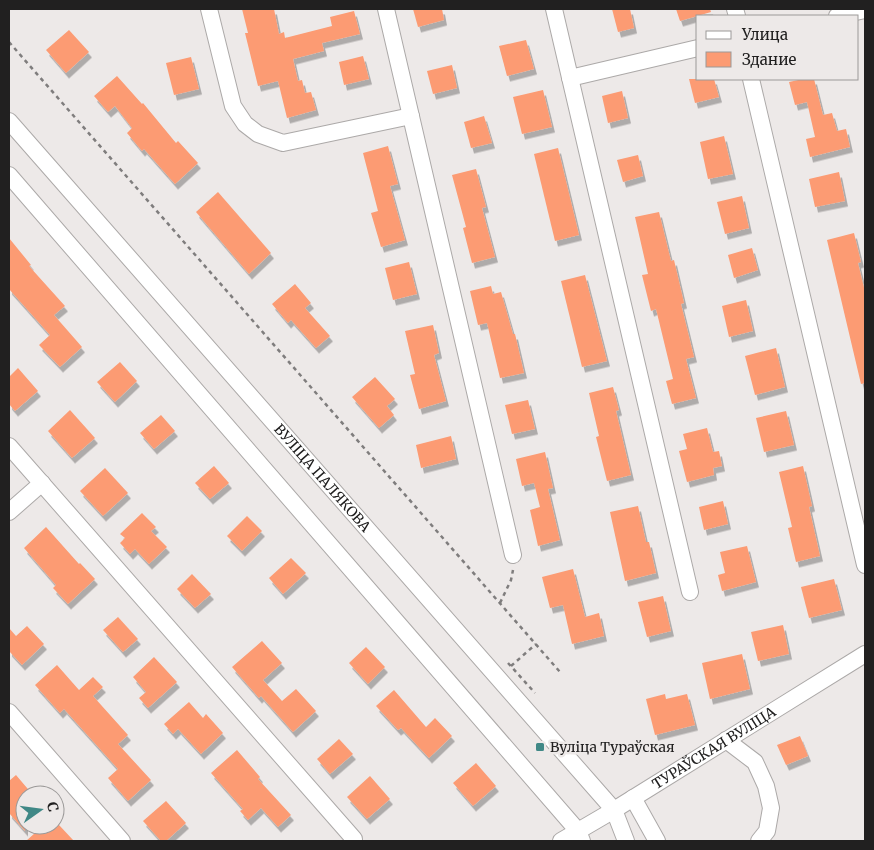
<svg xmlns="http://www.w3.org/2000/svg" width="874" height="850" viewBox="0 0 874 850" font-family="Merriweather,serif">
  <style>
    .building { fill: #fc9b73; filter: url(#shadow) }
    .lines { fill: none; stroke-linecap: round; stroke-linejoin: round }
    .minor-casing { stroke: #aca9a8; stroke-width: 18 }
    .path { stroke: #7f7d7d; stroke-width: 2.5; stroke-dasharray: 4 4; stroke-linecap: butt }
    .minor { stroke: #fff; stroke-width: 16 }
    .poi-dot { fill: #408886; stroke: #ede9e8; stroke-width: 2 }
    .labels { text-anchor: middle; stroke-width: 5; stroke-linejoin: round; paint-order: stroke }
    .street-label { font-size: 14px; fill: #212020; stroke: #ede9e8 }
    .poi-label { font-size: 14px; fill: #212020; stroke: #ede9e8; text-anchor: start }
  </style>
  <defs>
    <filter id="shadow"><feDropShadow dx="3" dy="5.5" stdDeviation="0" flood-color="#0004"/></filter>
  </defs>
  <rect width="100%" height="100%" fill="#ede9e8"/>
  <g class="building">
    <path d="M242,9H274L279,34L284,32L285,38L332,26L330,17L354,11L360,34L322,43L324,51L293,59L298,81L302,80L305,93L311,92L316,110L287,118L278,81L258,86L245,33H248Z"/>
    <path d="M413,9H442L444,20L418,27Z"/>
    <path d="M612,9H630L634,28L618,32Z"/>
    <path d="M676,9H710L711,12L680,21Z"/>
    <path d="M69,30L89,52L66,73L46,50Z"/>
    <path d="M526,40L534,69L507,76L499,46Z"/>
    <path d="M363,56L369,79L344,85L339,62Z"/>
    <path d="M191,57L199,89L174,95L166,63Z"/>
    <path d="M452,65L457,88L433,94L427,71Z"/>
    <path d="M117,76L142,104L143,103L176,143L178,141L198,163L175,184L144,149L142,151L127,133L132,128L115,106L108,112L94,96Z"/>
    <path d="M689,79H714L719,97L695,103Z"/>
    <path d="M803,79H814L823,115L832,113L837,131L846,129L850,147L810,157L806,139L815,137L807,102L795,105L789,82Z"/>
    <path d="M543,90L552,127L522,134L513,97Z"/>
    <path d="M622,91L628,118L608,123L602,96Z"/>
    <path d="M484,116L492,143L471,148L464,122Z"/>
    <path d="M724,136L733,174L708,179L700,142Z"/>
    <path d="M388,146L398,184L390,186L405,240L381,247L371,213L378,211L363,153Z"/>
    <path d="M558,148L579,235L555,241L534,154Z"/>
    <path d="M638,155L643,176L623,182L617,160Z"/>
    <path d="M476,169L486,207L482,208L495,257L472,263L463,228L466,227L452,175Z"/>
    <path d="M839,172L845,201L815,207L809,179Z"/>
    <path d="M218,192L271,253L249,274L196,212Z"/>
    <path d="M742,196L749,228L725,234L717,202Z"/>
    <path d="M659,212L671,261L674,260L684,303L681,304L694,357L686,359L696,398L672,404L666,381L673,379L656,309L651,311L642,275L648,274L635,217Z"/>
    <path d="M854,233L861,262L858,263L865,292V383L861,384L827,240Z"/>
    <path d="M9,238L31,265L29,266L65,306L54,315L82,347L60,367L39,345L50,335L9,289Z"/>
    <path d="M752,248L758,270L734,278L728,255Z"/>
    <path d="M409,262L417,294L393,300L385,268Z"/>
    <path d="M585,275L607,361L582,367L561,281Z"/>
    <path d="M295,284L311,303L305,308L330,336L316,348L291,320L288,323L272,304Z"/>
    <path d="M491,286L493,294L501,292L513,334H515L524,373L500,378L487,323L478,325L470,291Z"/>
    <path d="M746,300L753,331L729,337L722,306Z"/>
    <path d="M433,325L439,353L434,355L446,401L419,409L410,375L415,374L405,331Z"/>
    <path d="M776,348L785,387L755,395L745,356Z"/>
    <path d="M120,362L137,381L115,402L97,382Z"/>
    <path d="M18,368L38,391L15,411L9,404V377Z"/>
    <path d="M375,377L395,399L387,406L394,415L379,428L352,397Z"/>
    <path d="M613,387L619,410L616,411L631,475L607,481L596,437L599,436L589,393Z"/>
    <path d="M528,400L535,429L512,434L505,405Z"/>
    <path d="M70,410L95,438L72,458L48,431Z"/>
    <path d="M786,411L794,445L764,452L756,418Z"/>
    <path d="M161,415L175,431L154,449L140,433Z"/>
    <path d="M707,428L713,452L719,451L722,466L713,468L714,475L687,482L679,451L687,449L683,434Z"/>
    <path d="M451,436L456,459L421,468L416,445Z"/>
    <path d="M545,452L553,488L548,489L560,540L538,546L530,510L540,507L534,483L522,486L516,459Z"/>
    <path d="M214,466L229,483L210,499L195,483Z"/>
    <path d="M803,466L812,506L809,507L820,556L796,562L788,528L792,527L779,472Z"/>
    <path d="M105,468L128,493L103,516L80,491Z"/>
    <path d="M723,501L728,524L704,530L699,507Z"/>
    <path d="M638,506L646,542H649L656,573L625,581L610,512Z"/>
    <path d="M142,513L156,527L151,531L167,547L149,564L135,549L130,554L120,543L125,538L120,534Z"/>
    <path d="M247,516L262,531L242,551L227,536Z"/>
    <path d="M46,527L79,564L80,563L95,579L68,604L53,588L56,585L24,548Z"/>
    <path d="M747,546L756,582L722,591L718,575L725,573L720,552Z"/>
    <path d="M291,558L306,573L283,594L269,578Z"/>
    <path d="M573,569L585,617L599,613L604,636L572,644L563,605L550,608L542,577Z"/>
    <path d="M192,574L211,594L195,608L177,589Z"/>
    <path d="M834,579L842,610L809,618L801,587Z"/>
    <path d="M663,596L671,631L647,637L638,602Z"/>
    <path d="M118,617L138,639L123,652L103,630Z"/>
    <path d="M783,625L789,654L758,661L751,632Z"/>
    <path d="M27,626L44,644L22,665L9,651V628L16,636Z"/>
    <path d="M262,641L282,663L263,680L282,701L296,689L316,711L293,732L261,696L259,698L232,667Z"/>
    <path d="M366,647L385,667L368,684L349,663Z"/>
    <path d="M742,654L750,689L710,699L702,663Z"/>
    <path d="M154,657L177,682L148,708L139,698L146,692L133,677Z"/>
    <path d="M57,665L79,690L93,677L103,687L93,696L128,735L118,744L151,780L128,801L108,778L118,769L64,709L60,713L35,685Z"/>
    <path d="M394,690L426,727L435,718L452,736L429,758L401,728L398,730L376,706Z"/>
    <path d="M665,694L666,699L687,694L695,725L655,735L646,699Z"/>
    <path d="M189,702L203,718L206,714L223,733L201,754L178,729L173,734L164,724Z"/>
    <path d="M800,736L808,756L786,765L777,745Z"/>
    <path d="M339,739L353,754L330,774L317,759Z"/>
    <path d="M237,750L260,777L258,779L291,815L278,827L261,808L248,820L240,811L243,809L211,773Z"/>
    <path d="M476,763L496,786L473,806L453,783Z"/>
    <path d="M16,775L33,795H25V831L9,813V781Z"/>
    <path d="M370,776L390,799L367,819L347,797Z"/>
    <path d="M166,801L186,823L166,841H161L143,821Z"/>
    <path d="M44,825H59L74,841H26Z"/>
  </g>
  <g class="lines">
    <defs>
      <g id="minor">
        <path d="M209,9L233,106L245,124L258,134L283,143L411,116"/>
        <path d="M386,9L513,555"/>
        <path d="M554,9L690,592"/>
        <path d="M735,9L737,16"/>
        <path d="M837,16L865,10"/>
        <path d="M570,78L698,48"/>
        <path d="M751,79L865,565"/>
        <path id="s1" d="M9,121L614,810L626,841"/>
        <path d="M9,175L578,831L582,841"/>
        <path d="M9,446L354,839"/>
        <path d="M9,512L42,483"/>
        <path d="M9,712L122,841"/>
        <path d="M726,740L755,762L766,786L771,808L767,831L759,841"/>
        <path d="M633,798L657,841"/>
        <path id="s2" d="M561,841L614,810L865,654"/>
      </g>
    </defs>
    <use href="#minor" class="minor-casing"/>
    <g class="path">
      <path d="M9,42L560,672"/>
      <path d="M500,603L511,580L513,570"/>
      <path d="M508,663L535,693"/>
      <path d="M511,666L536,644"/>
    </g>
    <use href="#minor" class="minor"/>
  </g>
  <rect class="poi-dot" x="535" y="742" width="10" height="10" rx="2.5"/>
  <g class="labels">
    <g class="street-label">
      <text dy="5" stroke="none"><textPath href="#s1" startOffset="475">ВУЛІЦА ПАЛЯКОВА</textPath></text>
      <text dy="5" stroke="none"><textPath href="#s2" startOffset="179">ТУРАЎСКАЯ ВУЛІЦА</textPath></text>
    </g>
    <g class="poi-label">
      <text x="550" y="752">Вуліца Тураўская</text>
    </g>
  </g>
  <rect width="874" height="850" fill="none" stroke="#212020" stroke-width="20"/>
  <rect x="696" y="15" width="162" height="65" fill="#ede9e8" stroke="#9b9998"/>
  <rect x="706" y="31" width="25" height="8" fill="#ffffff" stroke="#9b9998"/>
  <text x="742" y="40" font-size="15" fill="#212020">Улица</text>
  <rect x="706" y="52" width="25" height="15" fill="#fc9b73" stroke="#9b9998"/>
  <text x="742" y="65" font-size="15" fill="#212020">Здание</text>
  <g transform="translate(40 810) rotate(76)"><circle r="24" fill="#ede9e8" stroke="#9b9998"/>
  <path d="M0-4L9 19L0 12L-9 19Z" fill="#408886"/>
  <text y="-8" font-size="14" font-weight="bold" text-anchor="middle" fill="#212020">С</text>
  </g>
</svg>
